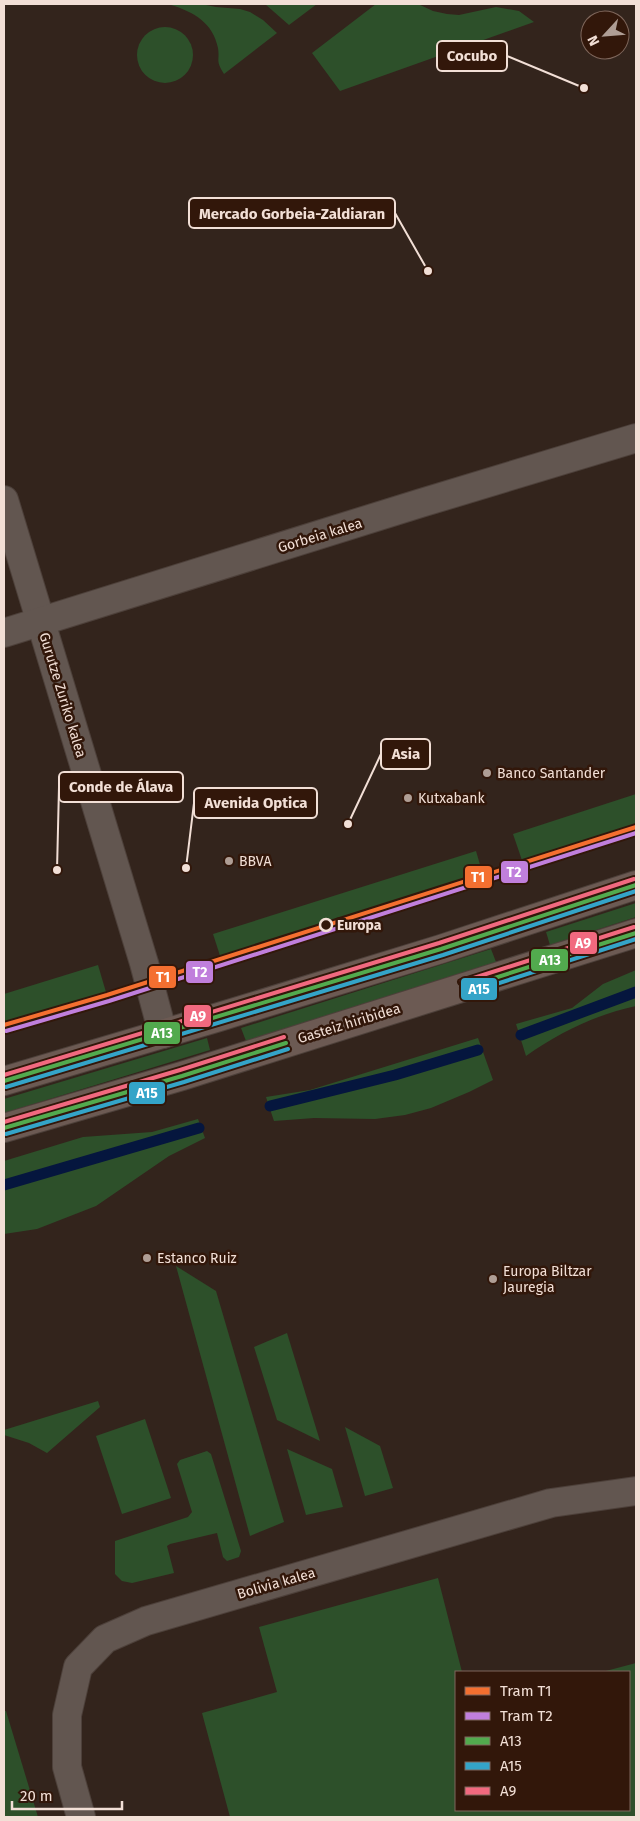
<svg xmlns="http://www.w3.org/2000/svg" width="640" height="1821" viewBox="0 0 640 1821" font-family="'Fira Sans',sans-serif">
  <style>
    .green { fill: #2d502a }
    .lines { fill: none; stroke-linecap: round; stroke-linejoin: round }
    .stream { stroke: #05163e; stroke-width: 11 }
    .minor-casing { stroke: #4d403a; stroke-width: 30 }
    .primary-casing { stroke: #4d403a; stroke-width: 30 }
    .minor { stroke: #625650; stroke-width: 28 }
    .primary { stroke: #6c5a53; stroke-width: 28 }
    .bus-1-casing { stroke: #32170a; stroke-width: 8 }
    .bus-2-casing { stroke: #32170a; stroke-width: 8 }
    .bus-3-casing { stroke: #32170a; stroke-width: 8 }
    .bus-1 { stroke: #52aa4e; stroke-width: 4 }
    .bus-2 { stroke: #34a4c8; stroke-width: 4 }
    .bus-3 { stroke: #f1697f; stroke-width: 4 }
    .tram-1-casing { stroke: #32170a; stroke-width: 8 }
    .tram-2-casing { stroke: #32170a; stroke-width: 8 }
    .tram-1 { stroke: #f46f30; stroke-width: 4 }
    .tram-2 { stroke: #c07fdc; stroke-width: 4 }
    .poi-dot { fill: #af9e95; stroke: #32170a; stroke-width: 2 }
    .stop-dot { fill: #32170a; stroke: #f2dfd6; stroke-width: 2.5 }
    .labels { text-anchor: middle; stroke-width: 5; stroke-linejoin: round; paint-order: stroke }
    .street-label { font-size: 14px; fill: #f2dfd6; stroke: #32170a }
    .poi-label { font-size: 14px; fill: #f2dfd6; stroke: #32170a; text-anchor: start }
    .stop-label { font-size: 14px; font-weight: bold; fill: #f2dfd6; stroke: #32170a; text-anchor: start }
    .leader { fill: none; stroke: #f2dfd6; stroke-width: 2 }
    .callout-dot { fill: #f2dfd6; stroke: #32170a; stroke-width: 2 }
    .callout { fill: #32170a; stroke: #f2dfd6; stroke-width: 2 }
    .callout-label { font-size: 15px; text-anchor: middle; font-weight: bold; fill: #f2dfd6 }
    .line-badge { stroke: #32170a; stroke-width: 2 }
    .badge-label { font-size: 14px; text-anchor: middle; font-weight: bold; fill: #fff }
  </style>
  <rect width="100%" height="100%" fill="#33241c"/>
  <g class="green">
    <path d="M172,4H201L216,7L240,9L250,12L263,20L277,33L224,74C215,59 220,62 218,48C213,23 194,12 171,5Z"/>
    <path d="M265,4H317L289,25Z"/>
    <path d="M376,4H418L433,11L447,14L459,15L496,7L519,11L534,22L340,91L312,53Z"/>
    <circle cx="165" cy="55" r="28"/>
    <path d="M636,794V835L526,872L513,834Z"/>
    <path d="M476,851L486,885L223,965L213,934Z"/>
    <path d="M636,903V917L550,945L546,932Z"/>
    <path d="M491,949L496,962L246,1041L241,1028Z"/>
    <path d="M98,965L108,999L4,1032V994Z"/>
    <path d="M636,970V1006C595,1015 560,1032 526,1056L516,1024L572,1008L603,984Z"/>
    <path d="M207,1038L210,1050L4,1113V1099Z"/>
    <path d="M478,1038L493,1080L469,1092L431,1108L405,1115L375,1119L314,1118L274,1121L266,1097L310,1090Z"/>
    <path d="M198,1119L205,1138L169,1156L96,1206L37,1229L4,1234V1161L83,1137L152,1132Z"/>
    <path d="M176,1266L216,1291L284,1522L250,1536Z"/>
    <path d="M287,1333L320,1441L277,1420L254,1347Z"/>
    <path d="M98,1401L100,1407L47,1453L29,1443L4,1435V1430Z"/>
    <path d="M145,1419L171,1498L122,1514L96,1436Z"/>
    <path d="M345,1427L380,1446L393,1488L365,1496Z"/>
    <path d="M287,1449L332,1469L343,1507L306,1515Z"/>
    <path d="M207,1451L211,1454L241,1551L239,1557L227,1561L223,1557L217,1533L170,1544L167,1546L174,1573L132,1583L122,1581L115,1574V1541L188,1517L192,1512L177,1464L180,1460Z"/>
    <path d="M438,1578L462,1672H456V1810H629V1672H602L636,1663V1817H230L202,1713L277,1692L259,1627Z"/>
    <path d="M4,1711H6L38,1817H4Z"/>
  </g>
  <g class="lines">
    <g class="stream">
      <path d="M521,1035L636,992"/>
      <path d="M270,1106L395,1075L478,1050"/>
      <path d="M4,1185L199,1128"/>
    </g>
    <defs>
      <g id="minor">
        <path d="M4,500L144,963L163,1034"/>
        <path d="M4,633L421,503L636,438"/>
        <path d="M81,1817L67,1767V1715L78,1667L105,1639L146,1621L551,1503L636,1491"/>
      </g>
      <g id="primary">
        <path d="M4,1081L219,1017L441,949L636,885"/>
        <path d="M4,1128L182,1076L636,933"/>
      </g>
    </defs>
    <use href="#minor" class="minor-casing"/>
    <use href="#primary" class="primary-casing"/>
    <use href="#minor" class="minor"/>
    <use href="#primary" class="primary"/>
    <defs>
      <g id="bus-1">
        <path d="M463,988L636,933"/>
        <path d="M4,1081L441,949L636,885"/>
        <path d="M4,1128L182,1076L286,1043"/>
      </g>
      <g id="bus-2">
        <path d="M465,994L636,939"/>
        <path d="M6,1087L443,955L636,891"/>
        <path d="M6,1134L184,1082L288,1049"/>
      </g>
      <g id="bus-3">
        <path d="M461,982L634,927"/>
        <path d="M4,1075L439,943L634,879"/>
        <path d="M4,1122L180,1070L284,1037"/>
      </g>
    </defs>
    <use href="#bus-1" class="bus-1-casing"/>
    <use href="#bus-2" class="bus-2-casing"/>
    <use href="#bus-3" class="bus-3-casing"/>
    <use href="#bus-1" class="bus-1"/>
    <use href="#bus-2" class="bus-2"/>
    <use href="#bus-3" class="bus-3"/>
    <defs>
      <path id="tram-1" d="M4,1025L107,995L636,827"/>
      <path id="tram-2" d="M6,1031L109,1001L636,833"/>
    </defs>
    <use href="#tram-1" class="tram-1-casing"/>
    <use href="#tram-2" class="tram-2-casing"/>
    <use href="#tram-1" class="tram-1"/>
    <use href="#tram-2" class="tram-2"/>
  </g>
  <g class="poi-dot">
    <circle cx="487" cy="773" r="5"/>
    <circle cx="408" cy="798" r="5"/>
    <circle cx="229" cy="861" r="5"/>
    <circle cx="147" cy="1258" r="5"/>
    <circle cx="493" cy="1279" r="5"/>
  </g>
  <circle class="stop-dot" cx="326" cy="925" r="6"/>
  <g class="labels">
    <g class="street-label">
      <text transform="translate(320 535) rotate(-17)" y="5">Gorbeia kalea</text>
      <text transform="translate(63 695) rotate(73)" y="5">Gurutze Zuriko kalea</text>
      <text transform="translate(349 1023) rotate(-17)" y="5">Gasteiz hiribidea</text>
      <text transform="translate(276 1583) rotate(-16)" y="5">Bolivia kalea</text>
    </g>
    <g class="poi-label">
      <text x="497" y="778">Banco Santander</text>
      <text x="418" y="803">Kutxabank</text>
      <text x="239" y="866">BBVA</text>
      <text x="157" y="1263">Estanco Ruiz</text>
      <text x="503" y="1276">Europa Biltzar<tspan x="503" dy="16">Jauregia</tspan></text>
    </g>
    <g class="stop-label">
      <text x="337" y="930">Europa</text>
    </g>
  </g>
  <path class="leader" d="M584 88L507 56M428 271L395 213M348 824L381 754M57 870L59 787M186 868L194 803"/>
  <g class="callout-dot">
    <circle cx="584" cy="88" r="5"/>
    <circle cx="428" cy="271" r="5"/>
    <circle cx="348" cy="824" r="5"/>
    <circle cx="57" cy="870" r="5"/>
    <circle cx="186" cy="868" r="5"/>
  </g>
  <g class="callout">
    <rect x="437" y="41" width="70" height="30" rx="5"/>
    <rect x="189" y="198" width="206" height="30" rx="5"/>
    <rect x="381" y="739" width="49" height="30" rx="5"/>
    <rect x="59" y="772" width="124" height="30" rx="5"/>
    <rect x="194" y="788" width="123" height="30" rx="5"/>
  </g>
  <g class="callout-label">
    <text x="472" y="61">Cocubo</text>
    <text x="292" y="219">Mercado Gorbeia-Zaldiaran</text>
    <text x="406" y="759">Asia</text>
    <text x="121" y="792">Conde de Álava</text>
    <text x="256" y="808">Avenida Optica</text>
  </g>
  <g class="line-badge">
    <rect x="500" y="860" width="29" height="24" rx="5" fill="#c07fdc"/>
    <rect x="464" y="865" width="29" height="24" rx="5" fill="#f46f30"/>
    <rect x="569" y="931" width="29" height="24" rx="5" fill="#f1697f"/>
    <rect x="530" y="948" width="39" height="24" rx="5" fill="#52aa4e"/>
    <rect x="185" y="960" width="29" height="24" rx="5" fill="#c07fdc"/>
    <rect x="148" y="965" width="29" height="24" rx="5" fill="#f46f30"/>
    <rect x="460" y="977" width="38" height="24" rx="5" fill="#34a4c8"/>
    <rect x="183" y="1004" width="29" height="24" rx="5" fill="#f1697f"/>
    <rect x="143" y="1021" width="38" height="24" rx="5" fill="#52aa4e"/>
    <rect x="128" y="1081" width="38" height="24" rx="5" fill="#34a4c8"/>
  </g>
  <g class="badge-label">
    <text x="514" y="877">T2</text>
    <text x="478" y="882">T1</text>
    <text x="583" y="948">A9</text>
    <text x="550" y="965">A13</text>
    <text x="200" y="977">T2</text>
    <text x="163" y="982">T1</text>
    <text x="479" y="994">A15</text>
    <text x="198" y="1021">A9</text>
    <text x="162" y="1038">A13</text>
    <text x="147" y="1098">A15</text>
  </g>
  <rect width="640" height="1821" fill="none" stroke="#f2dfd6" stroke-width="10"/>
  <rect x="455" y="1671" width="175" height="140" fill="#32170a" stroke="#7f675c"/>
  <rect x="465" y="1687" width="25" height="8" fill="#f46f30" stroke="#7f675c"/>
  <text x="500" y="1696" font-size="15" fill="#f2dfd6">Tram T1</text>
  <rect x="465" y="1712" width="25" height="8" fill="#c07fdc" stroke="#7f675c"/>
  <text x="500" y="1721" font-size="15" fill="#f2dfd6">Tram T2</text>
  <rect x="465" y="1737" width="25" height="8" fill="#52aa4e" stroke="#7f675c"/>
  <text x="500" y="1746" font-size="15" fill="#f2dfd6">A13</text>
  <rect x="465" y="1762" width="25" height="8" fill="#34a4c8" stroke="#7f675c"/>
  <text x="500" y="1771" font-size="15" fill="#f2dfd6">A15</text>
  <rect x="465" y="1787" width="25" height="8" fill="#f1697f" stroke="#7f675c"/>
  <text x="500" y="1796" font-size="15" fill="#f2dfd6">A9</text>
  <g transform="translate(605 35) rotate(244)"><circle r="24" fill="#32170a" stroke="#7f675c"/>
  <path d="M0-4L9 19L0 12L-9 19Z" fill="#af9e95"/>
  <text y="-8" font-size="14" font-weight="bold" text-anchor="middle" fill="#f2dfd6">N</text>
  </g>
  <path d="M12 1801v8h110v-8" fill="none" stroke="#f2dfd6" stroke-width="2.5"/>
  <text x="20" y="1801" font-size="15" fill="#f2dfd6" stroke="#32170a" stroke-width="4" paint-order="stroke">20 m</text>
</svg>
